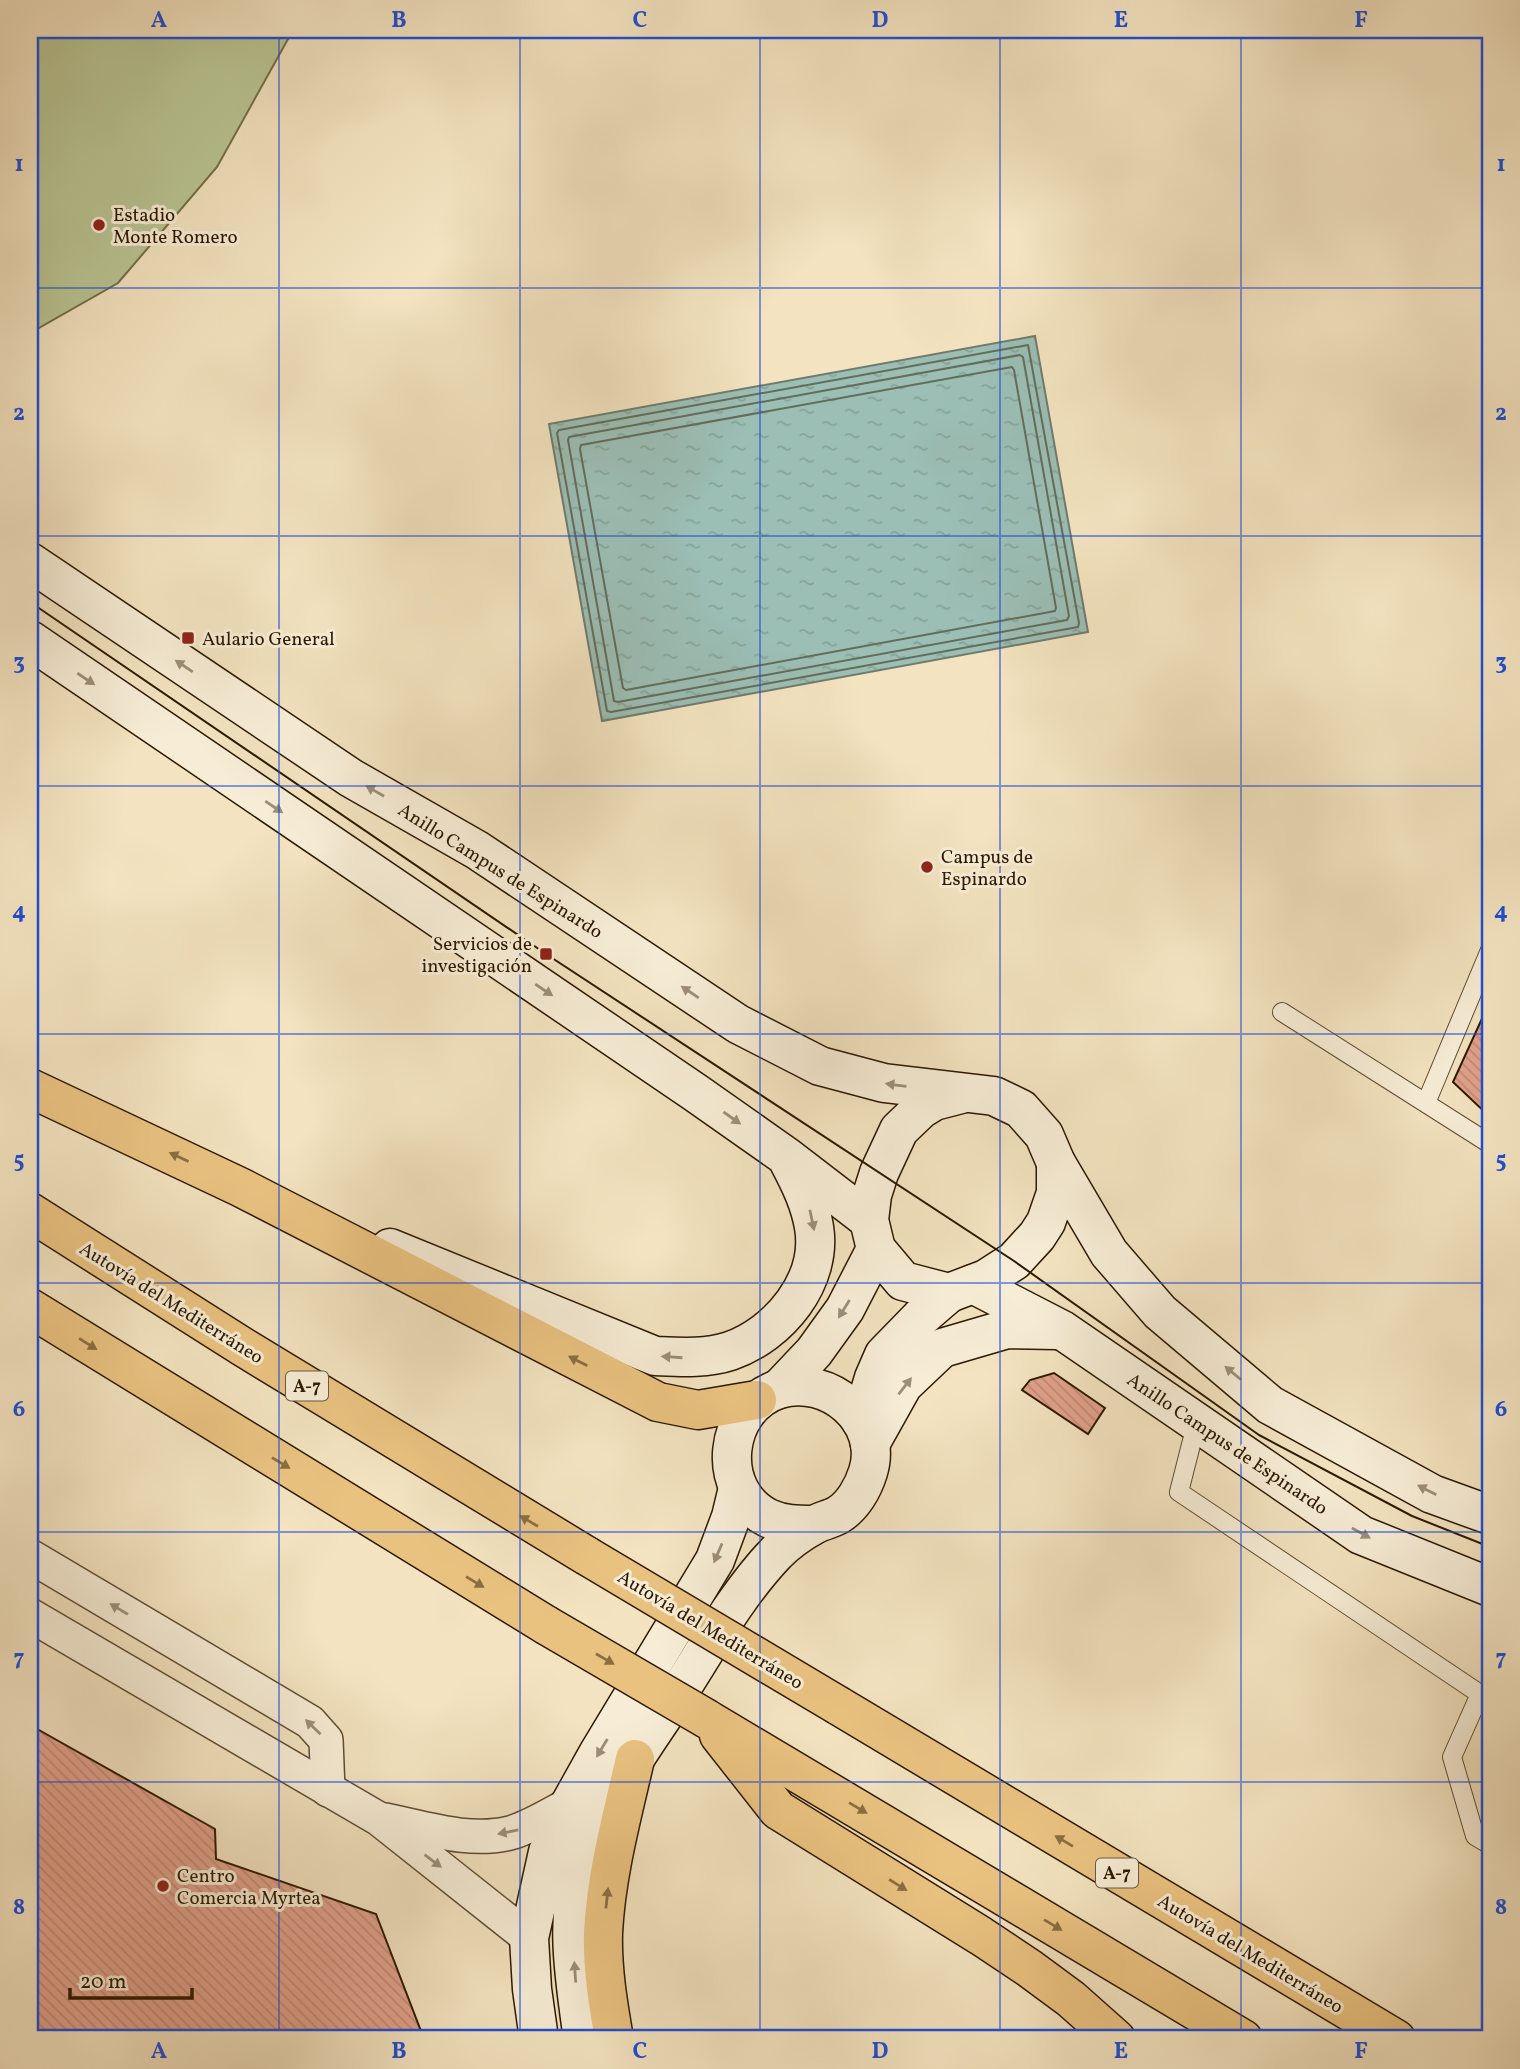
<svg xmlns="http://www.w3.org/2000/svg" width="1520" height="2069" viewBox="0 0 1520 2069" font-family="Vollkorn,serif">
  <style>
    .pitch { fill: #b9c493; stroke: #726e4a; stroke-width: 2 }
    .water { fill: url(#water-ripples); stroke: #6f7c6d; stroke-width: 2 }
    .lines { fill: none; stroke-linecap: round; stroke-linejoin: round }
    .shore { stroke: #646c5a; stroke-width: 2 }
    .building { fill: url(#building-back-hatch); stroke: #2c1900; stroke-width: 2 }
    .service-casing { stroke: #5e4c30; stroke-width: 20 }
    .minor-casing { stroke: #5e4c30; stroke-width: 36 }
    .secondary-casing { stroke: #2c1900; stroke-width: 41 }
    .motorway-casing { stroke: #2c1900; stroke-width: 41 }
    .service { stroke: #f7edd6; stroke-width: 18 }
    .minor { stroke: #f7edd6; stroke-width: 33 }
    .secondary { stroke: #f7edd6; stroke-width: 38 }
    .motorway { stroke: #eac280; stroke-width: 38 }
    .tram { stroke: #2c1900; stroke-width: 2 }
    .motorway-bridge-casing { stroke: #2c1900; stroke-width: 41; stroke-linecap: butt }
    .motorway-bridge { stroke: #eac280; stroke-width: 38 }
    .oneway { fill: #9c8e76 }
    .oneway2 { fill: #8b6e40 }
    .grid { fill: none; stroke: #1d4ed8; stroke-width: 2; stroke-opacity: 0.55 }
    .poi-dot { fill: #8f2418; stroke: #f7edd6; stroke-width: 2.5 }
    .labels { text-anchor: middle; stroke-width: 6; stroke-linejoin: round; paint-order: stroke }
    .shield { fill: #f7edd6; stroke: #695940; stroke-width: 2 }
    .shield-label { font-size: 18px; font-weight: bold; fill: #2c1900 }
    .poi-label { font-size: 19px; fill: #2c1900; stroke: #f7edd6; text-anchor: start }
    .street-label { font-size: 19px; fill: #2c1900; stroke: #f7edd6 }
    .neatline { fill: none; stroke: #1d4ed8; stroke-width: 2.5 }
    .grid-label { font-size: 23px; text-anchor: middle; font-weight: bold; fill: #1d4ed8 }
  </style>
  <defs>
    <pattern id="water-ripples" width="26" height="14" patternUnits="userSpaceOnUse" patternTransform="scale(1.75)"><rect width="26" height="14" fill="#9bbeb5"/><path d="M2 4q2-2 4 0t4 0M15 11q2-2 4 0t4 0" fill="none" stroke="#86a39a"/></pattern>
    <pattern id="building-back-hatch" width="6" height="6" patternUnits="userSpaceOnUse" patternTransform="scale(1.75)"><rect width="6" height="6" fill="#e1a18b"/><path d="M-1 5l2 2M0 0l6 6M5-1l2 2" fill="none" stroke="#c18a76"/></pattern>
  </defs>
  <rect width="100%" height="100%" fill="#f3e3c0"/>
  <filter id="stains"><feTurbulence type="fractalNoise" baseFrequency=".00286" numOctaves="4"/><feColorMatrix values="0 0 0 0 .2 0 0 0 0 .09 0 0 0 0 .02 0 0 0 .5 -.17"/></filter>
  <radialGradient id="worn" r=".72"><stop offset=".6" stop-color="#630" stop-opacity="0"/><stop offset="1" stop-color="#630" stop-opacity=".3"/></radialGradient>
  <path class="pitch" d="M30,30H293L217,167L118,283L30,333Z"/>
  <path class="water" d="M1035,336L1088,632L602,721L549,424Z"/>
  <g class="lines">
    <g class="shore">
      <path d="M1028,345L1079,623L1078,627L611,712L607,711L557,433L559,430Z"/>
      <path d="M1020,355L1023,357L1069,616L1067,620L618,702L614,701L568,440L569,437Z"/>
      <path d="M1012,367L1014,370L1056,608L1055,611L626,690L623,688L580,449L581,445Z"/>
    </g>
  </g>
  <g class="building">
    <path d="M1490,1001V1117L1453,1082Z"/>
    <path d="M1054,1373L1105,1408L1088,1434L1022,1390L1030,1380Z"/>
    <path d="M30,1725L215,1829L216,1859L376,1914L424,2039H30Z"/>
  </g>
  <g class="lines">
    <defs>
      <g id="service">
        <path d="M1282,1012L1490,1144"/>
        <path d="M1426,1103L1490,950"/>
        <path d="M1197,1421L1179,1492L1480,1694L1452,1757L1475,1836L1490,1845"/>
      </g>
      <g id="minor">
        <path d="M30,1556L310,1722L326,1740L328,1790"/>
        <path d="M30,1615L379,1819L529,1938"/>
        <path d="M385,1820C425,1828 469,1843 510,1833C531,1827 551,1814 570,1804"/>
      </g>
      <g id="secondary">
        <path d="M30,562L351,778L477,850L738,1024L820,1066L884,1083L994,1096L1021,1109L1044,1135L1056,1163L1109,1253L1160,1312L1270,1405L1432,1494L1490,1515"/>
        <path d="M30,640L696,1093L787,1157L869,1220"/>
        <path d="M961,1094L934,1101L921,1109L899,1130L879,1173L872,1195L869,1220L876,1249L903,1281L949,1293L986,1279L1014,1261L1037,1236L1046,1222L1056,1193V1163"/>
        <path d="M390,1248L655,1356C679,1357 706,1359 730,1351C779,1334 823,1281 814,1227C810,1203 800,1183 789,1162"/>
        <path d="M973,1284L1062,1330L1361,1535L1490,1587"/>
        <path d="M779,1389L814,1352L845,1309L876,1249"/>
        <path d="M861,1421L874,1378L884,1355L920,1318L949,1293"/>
        <path d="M870,1444L903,1385L942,1348L1007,1329L1056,1330"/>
        <path d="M539,2039L532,1989L529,1938L548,1852L570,1804L599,1752L715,1560L731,1517L738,1488"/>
        <path d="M583,2039C575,1982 564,1918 582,1861C603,1799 644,1746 679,1692C709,1645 737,1594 776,1553C786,1543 801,1532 814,1525C821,1521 831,1519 838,1515C853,1506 863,1488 868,1472C884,1421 829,1374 779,1389C723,1407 714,1491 768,1518C783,1525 798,1525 814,1525"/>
      </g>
      <g id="motorway">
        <path d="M30,1088L240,1187L658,1402L698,1410L757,1400"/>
        <path d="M30,1212L243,1347L587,1556"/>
        <path d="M30,1308L546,1625"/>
        <path d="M839,1706L1396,2039"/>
        <path d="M707,1719L1243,2039"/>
        <path d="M719,1735L778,1810L981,1936L1029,1968L1071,1999L1116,2039"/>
        <path d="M614,2039C608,2004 602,1969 603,1933C606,1874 622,1816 635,1759"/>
      </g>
    </defs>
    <use href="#service" class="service-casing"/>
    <use href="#minor" class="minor-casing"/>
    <use href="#secondary" class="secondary-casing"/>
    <use href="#motorway" class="motorway-casing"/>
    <use href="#service" class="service"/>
    <use href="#minor" class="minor"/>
    <use href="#secondary" class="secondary"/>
    <use href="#motorway" class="motorway"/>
    <path class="tram" d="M30,602L546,954L1014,1261L1259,1435L1412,1516L1490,1547"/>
    <defs>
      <g id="motorway-bridge">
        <path d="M587,1556L839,1706"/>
        <path d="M546,1625L707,1719"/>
      </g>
    </defs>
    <use href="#motorway-bridge" class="motorway-bridge-casing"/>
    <use href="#motorway-bridge" class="motorway-bridge"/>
  </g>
  <defs><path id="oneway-solid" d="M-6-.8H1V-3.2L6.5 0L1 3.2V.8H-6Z" transform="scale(1.75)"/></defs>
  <g class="oneway">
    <use href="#oneway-solid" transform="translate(184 666) rotate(-146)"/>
    <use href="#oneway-solid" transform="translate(86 679) rotate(34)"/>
    <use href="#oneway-solid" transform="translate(375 791) rotate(-150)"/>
    <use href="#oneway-solid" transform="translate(274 807) rotate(34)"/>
    <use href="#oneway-solid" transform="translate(544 990) rotate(34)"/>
    <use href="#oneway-solid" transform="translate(690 992) rotate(-146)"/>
    <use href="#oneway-solid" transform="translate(896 1085) rotate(-173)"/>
    <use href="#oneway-solid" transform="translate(732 1118) rotate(35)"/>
    <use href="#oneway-solid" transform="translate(812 1220) rotate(78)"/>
    <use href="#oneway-solid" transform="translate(844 1309) rotate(122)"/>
    <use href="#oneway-solid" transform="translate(672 1357) rotate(-176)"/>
    <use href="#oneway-solid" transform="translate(1233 1373) rotate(-140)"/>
    <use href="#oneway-solid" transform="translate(905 1386) rotate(-52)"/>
    <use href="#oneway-solid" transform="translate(1427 1490) rotate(-153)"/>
    <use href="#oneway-solid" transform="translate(1361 1533) rotate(29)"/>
    <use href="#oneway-solid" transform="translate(718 1553) rotate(113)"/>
    <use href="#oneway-solid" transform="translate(119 1609) rotate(-149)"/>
    <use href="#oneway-solid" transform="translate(313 1727) rotate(-136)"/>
    <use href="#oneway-solid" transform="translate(602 1748) rotate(121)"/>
    <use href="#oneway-solid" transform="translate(508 1832) rotate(169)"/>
    <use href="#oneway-solid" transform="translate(433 1861) rotate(37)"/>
    <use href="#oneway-solid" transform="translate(575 1972) rotate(-94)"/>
  </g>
  <g class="oneway2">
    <use href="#oneway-solid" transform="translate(179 1157) rotate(-155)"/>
    <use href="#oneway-solid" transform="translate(88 1344) rotate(32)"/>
    <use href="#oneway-solid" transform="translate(578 1361) rotate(-153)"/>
    <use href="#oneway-solid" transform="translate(281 1463) rotate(31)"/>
    <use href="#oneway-solid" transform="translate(529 1521) rotate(-149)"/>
    <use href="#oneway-solid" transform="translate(475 1582) rotate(31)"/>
    <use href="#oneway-solid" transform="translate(605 1659) rotate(30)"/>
    <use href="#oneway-solid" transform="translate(858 1808) rotate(31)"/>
    <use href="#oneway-solid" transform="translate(1064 1841) rotate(-149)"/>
    <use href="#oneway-solid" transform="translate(898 1885) rotate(32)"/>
    <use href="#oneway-solid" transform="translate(607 1898) rotate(-84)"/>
    <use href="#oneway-solid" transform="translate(1053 1925) rotate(31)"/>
  </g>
  <path class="grid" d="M279,30V2039M520,30V2039M760,30V2039M1000,30V2039M1241,30V2039M30,288H1490M30,536H1490M30,786H1490M30,1034H1490M30,1283H1490M30,1532H1490M30,1782H1490"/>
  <g class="poi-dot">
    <circle cx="99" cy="225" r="7"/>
    <rect x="181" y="631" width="14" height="14" rx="3.5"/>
    <circle cx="927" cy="867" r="7"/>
    <rect x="539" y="947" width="14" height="14" rx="3.5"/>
    <circle cx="163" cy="1886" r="7"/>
  </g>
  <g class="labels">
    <g class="shield">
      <rect x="286" y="1371.5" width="42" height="29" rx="5"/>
      <rect x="1096" y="1858.5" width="42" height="29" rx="5"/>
    </g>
    <g class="shield-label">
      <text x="307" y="1392">A-7</text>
      <text x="1117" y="1879">A-7</text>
    </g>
    <g class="poi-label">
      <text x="113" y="221">Estadio<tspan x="113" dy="22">Monte Romero</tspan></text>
      <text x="202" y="645">Aulario General</text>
      <text x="941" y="863">Campus de<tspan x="941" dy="22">Espinardo</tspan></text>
      <text x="532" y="950" text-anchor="end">Servicios de<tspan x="532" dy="22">investigación</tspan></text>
      <text x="177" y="1882">Centro<tspan x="177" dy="22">Comercia Myrtea</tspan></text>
    </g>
    <g class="street-label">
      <text transform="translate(501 870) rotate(32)" y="7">Anillo Campus de Espinardo</text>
      <text transform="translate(172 1302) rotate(32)" y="7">Autovía del Mediterráneo</text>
      <text transform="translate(1228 1443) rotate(34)" y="7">Anillo Campus de Espinardo</text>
      <text transform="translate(711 1629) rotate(31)" y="7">Autovía del Mediterráneo</text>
      <text transform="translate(1251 1953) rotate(31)" y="7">Autovía del Mediterráneo</text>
    </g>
  </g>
  <rect width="1520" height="2069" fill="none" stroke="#f3e3c0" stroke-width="77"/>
  <path d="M70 1988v10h122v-10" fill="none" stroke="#2c1900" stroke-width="3.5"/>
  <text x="80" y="1988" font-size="21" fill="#2c1900" stroke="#f7edd6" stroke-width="5" paint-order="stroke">20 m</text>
  <rect x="38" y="38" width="1444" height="1992" class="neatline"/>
  <g class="grid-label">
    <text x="159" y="27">A</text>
    <text x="399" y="27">B</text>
    <text x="640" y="27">C</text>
    <text x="880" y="27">D</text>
    <text x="1121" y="27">E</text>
    <text x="1361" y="27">F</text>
    <text x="19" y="171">1</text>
    <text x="1501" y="171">1</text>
    <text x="19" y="420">2</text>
    <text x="1501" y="420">2</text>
    <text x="19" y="669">3</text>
    <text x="1501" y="669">3</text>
    <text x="19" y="918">4</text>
    <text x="1501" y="918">4</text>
    <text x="19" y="1167">5</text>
    <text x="1501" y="1167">5</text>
    <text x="19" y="1416">6</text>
    <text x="1501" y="1416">6</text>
    <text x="19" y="1665">7</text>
    <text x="1501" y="1665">7</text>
    <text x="19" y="1914">8</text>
    <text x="1501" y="1914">8</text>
    <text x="159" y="2058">A</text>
    <text x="399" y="2058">B</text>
    <text x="640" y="2058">C</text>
    <text x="880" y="2058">D</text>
    <text x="1121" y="2058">E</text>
    <text x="1361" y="2058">F</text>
  </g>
  <rect width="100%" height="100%" filter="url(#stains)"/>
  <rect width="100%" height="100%" fill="url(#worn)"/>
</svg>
